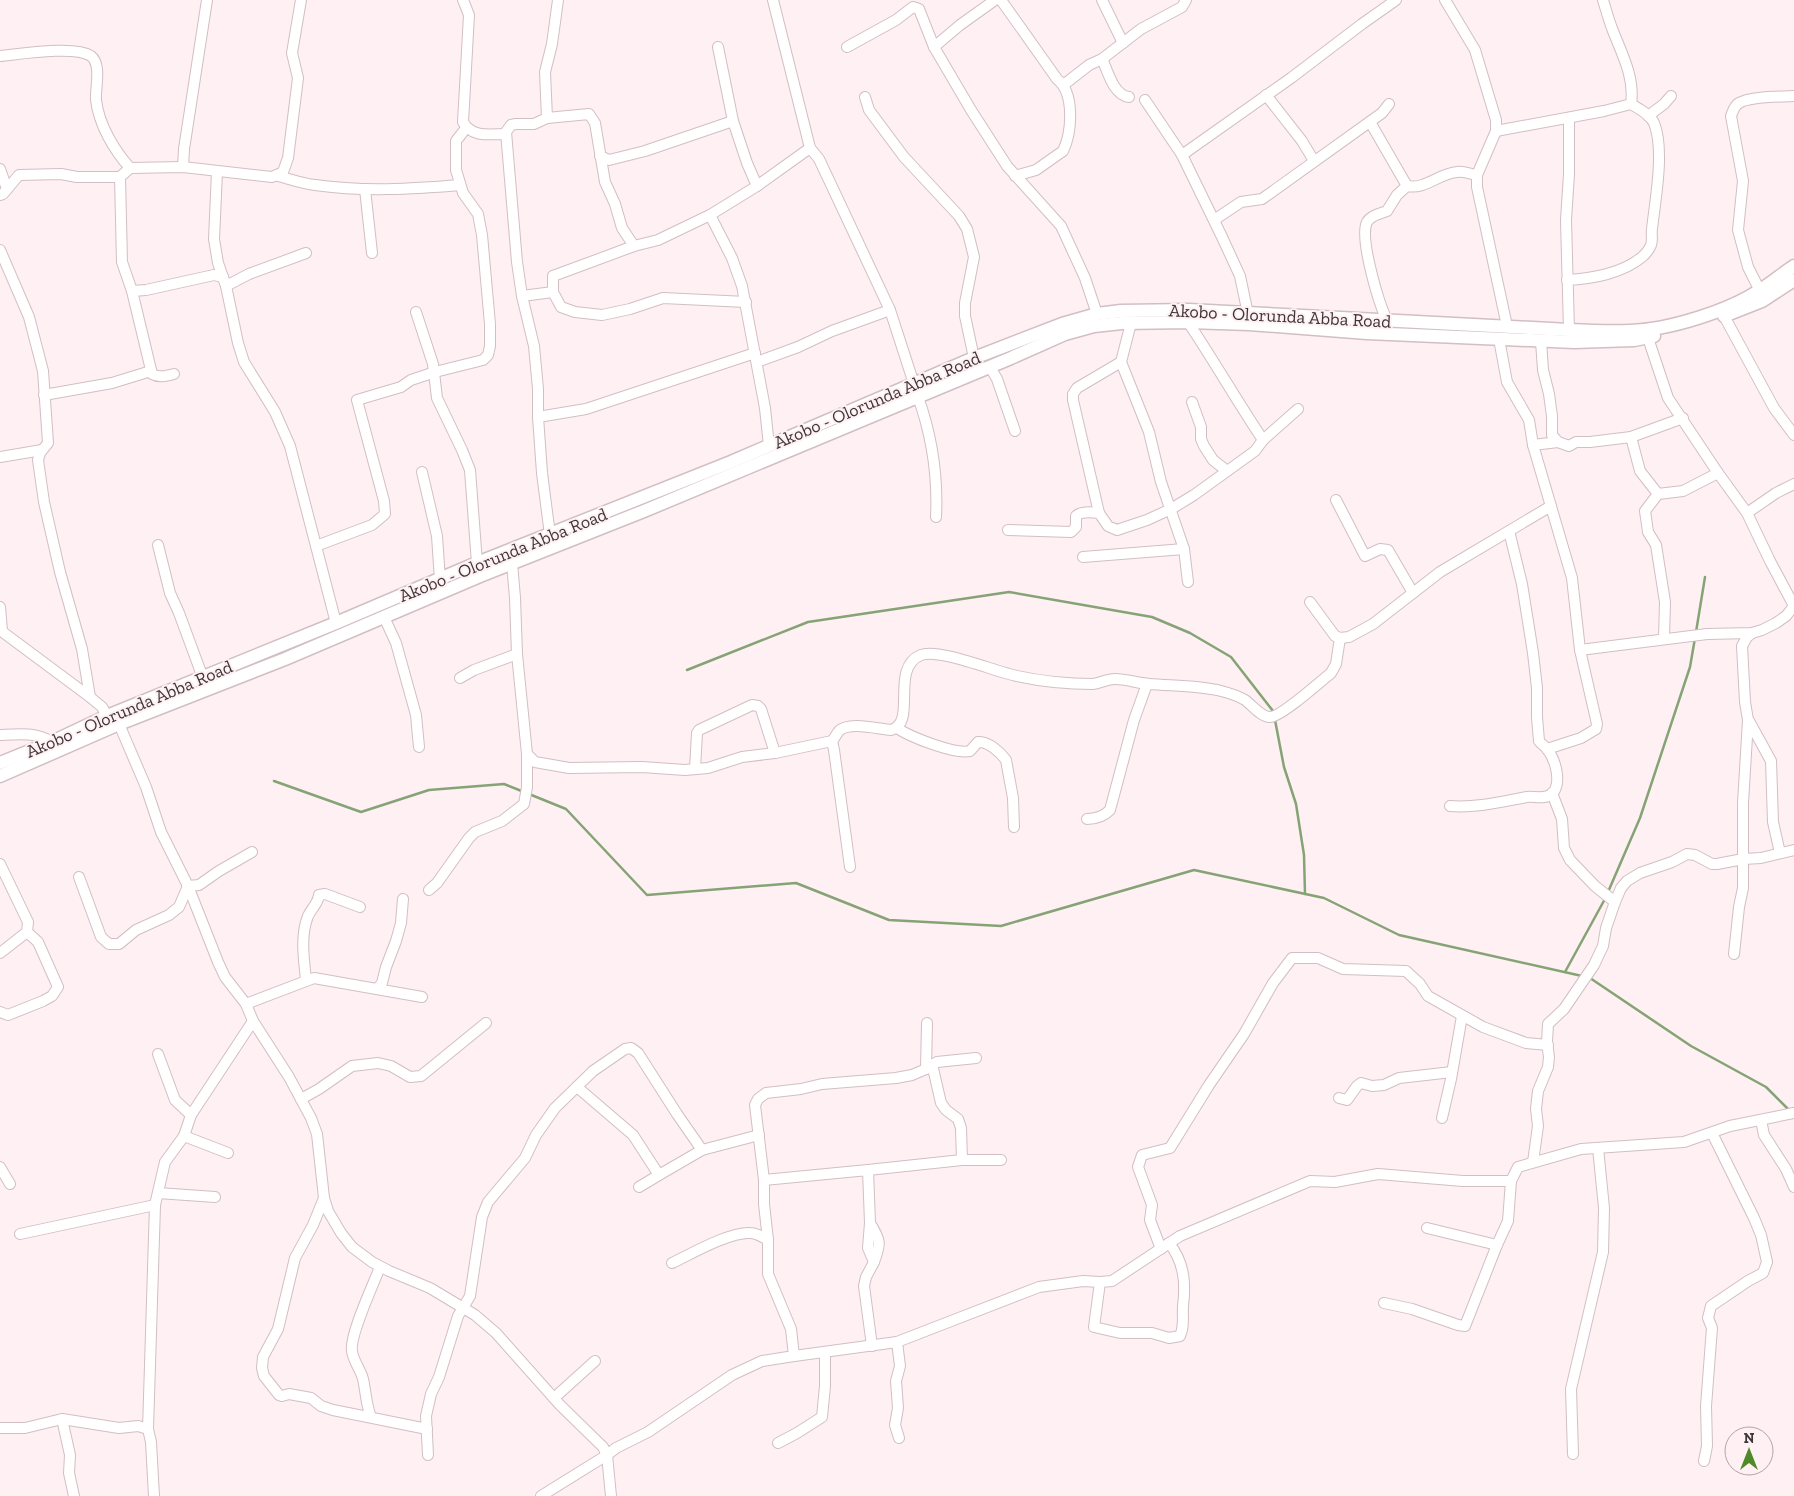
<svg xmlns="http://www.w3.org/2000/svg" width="1794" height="1496" viewBox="0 0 1794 1496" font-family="'Zilla Slab',serif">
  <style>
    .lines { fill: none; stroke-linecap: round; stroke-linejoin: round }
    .stream { stroke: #85a375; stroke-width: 2.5 }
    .minor-casing { stroke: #d1bfc3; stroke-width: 12 }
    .major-casing { stroke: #d1bfc3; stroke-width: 15 }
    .minor { stroke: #fff; stroke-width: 10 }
    .major { stroke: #fff; stroke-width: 12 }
    .labels { text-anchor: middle; stroke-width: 4; stroke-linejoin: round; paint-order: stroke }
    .street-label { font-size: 18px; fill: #3d3638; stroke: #fff0f3 }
  </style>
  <rect width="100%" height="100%" fill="#fff0f3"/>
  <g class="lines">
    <g class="stream">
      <path d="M1696,632L1705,577"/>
      <path d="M687,670L808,622L1009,592L1152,617L1190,633L1231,657L1273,711L1274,714"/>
      <path d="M1275,720L1284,767L1296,804L1304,855L1305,894"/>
      <path d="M274,781L361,812L429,790L504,784L524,792"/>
      <path d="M529,794L566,809L647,895L796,883L889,920L1001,926L1194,870L1324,898L1399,935L1582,976"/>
      <path d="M1608,892L1640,818L1690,667L1695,638"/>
      <path d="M1565,972L1606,897"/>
      <path d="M1590,978L1691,1046L1766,1087L1790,1111"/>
    </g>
    <defs>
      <g id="minor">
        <path d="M463,0L469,15L463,122C472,138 490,134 506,134"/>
        <path d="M773,0L810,148L819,159L890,310L914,384"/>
        <path d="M1001,0L1057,79C1075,93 1072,132 1063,151L1036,170L1015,176"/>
        <path d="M1102,0L1123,43"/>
        <path d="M1445,0L1475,50L1496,120V131L1477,175V187L1507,326"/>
        <path d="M1603,0C1606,10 1609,21 1613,31C1622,54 1635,78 1631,104"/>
        <path d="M718,47L733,121L747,163L757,186"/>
        <path d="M847,47L896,20L913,7L919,9L934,47L971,110L1007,166L1061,226L1085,278L1097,314"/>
        <path d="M934,47L960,25L995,0"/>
        <path d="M0,56C20,54 75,45 91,56C102,65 95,88 96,100C99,125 114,150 130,168"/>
        <path d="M1102,59C1108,71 1113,95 1129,97"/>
        <path d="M1062,83H1066L1089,65L1102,59L1141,29L1182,7L1186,0"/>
        <path d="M1266,95L1302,141L1314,161"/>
        <path d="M865,97L869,110L904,157L959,216L967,229L974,257L965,303V316L974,358"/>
        <path d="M1145,100L1182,155L1222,237L1240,276L1248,314"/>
        <path d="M1648,116L1664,104L1671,96"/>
        <path d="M547,118L545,72L552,44L558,0"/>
        <path d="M1370,122L1407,186"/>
        <path d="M1496,131L1604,111L1631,104C1639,109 1650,114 1654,123C1665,150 1655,201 1652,229C1651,234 1653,240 1651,245C1650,248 1645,255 1642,257C1623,273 1592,279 1567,280"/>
        <path d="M1182,155L1291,78L1362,24L1396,0"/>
        <path d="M600,156L609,160L645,151L733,121"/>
        <path d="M183,167L184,149L207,0"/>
        <path d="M0,169L7,189"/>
        <path d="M217,172L214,239L218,263L226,286L238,343L244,362L275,412L290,446L336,623"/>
        <path d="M278,176C290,179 303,184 315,185C364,192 412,189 460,185"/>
        <path d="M120,177L122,262L132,291L152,374C159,378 166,376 174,374"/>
        <path d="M365,189L372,253"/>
        <path d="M0,195L3,194L19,175L61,174L77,177H120L130,168L183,167L272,177L283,172L288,158L298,78L292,53L301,0"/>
        <path d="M710,215L732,258L742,286L765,408L769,446"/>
        <path d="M1214,220L1241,202L1262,199L1382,113L1389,104"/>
        <path d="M0,250L29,317L43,371L48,443L40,453L38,460L44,502L60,572L82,649L90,697"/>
        <path d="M226,286L249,274L306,253"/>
        <path d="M132,291L146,290L214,275L223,277"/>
        <path d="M1760,291L1748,267L1738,230L1743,181L1731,116C1733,111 1734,106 1739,103C1751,96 1780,97 1794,96"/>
        <path d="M522,296L553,292"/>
        <path d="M746,302L663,298L630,309L602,315L575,312L561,307L553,292V276L634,246L658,240L710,215L757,186L810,148"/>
        <path d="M416,312L433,364L437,398L462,450L470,470L477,563"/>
        <path d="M1724,316L1774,408L1794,435"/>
        <path d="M1387,320C1379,304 1359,238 1367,222C1371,215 1380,214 1387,211L1397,195L1407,186C1425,190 1440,173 1457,172C1464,171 1470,174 1477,175"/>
        <path d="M1188,322C1214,361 1237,401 1263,440"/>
        <path d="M1131,323L1121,362L1149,432L1161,482L1184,549L1188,582"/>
        <path d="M1569,330L1566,220L1569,174V118"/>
        <path d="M1648,338L1668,398L1718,473L1747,513L1770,561L1794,606"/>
        <path d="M1499,339L1507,382L1529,420L1533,445L1572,578L1580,650L1597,724L1596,729L1581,738L1547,749"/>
        <path d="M1541,341L1543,370L1549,394L1552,416V435L1558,442L1569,446L1576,442H1590L1631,437L1683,418"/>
        <path d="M757,362L798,347L832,331L890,310"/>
        <path d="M990,367L997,379L1015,431"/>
        <path d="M44,395L112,383L151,371"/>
        <path d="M918,397C932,436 938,476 936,517"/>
        <path d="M1192,402L1201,427V439L1204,446L1213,460L1227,471"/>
        <path d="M538,417L586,409L755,353"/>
        <path d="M1631,437L1640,471L1658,494"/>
        <path d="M1533,445L1558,442"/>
        <path d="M0,457L42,450"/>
        <path d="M422,472L437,536L440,580"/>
        <path d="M1336,500L1365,556L1380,549L1388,550L1413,593"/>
        <path d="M1099,513L1073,400V394L1077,388L1121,362"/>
        <path d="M1747,513L1776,493L1794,484"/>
        <path d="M1008,530L1071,532L1076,527V516C1081,511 1092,512 1099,513L1108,526L1117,530L1147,520L1171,509L1194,495L1255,451L1263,440L1298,409"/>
        <path d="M550,535L542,473L538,417V389L534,346L522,296L517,262L506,132L511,125L516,124H534L547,118L589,114L595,123L605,182L615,204L622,228L634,246"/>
        <path d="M158,545L170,593L179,613L203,678"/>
        <path d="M316,546L372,525L385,514L384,501L357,400L401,387L411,380L435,372L483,360L488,355L490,346V324L482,235L478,214L463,193L456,170V141L466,128"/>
        <path d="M1083,557L1184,549"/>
        <path d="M512,563L515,598L517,654L527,754L535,762L569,768L642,767L685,770L708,768L742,757L775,753L832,741C835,738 836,734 839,731C849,721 878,729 891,730C918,723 889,668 921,655C939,648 996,672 1017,676C1040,681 1070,684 1093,684C1101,683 1107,679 1115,679C1126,679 1137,683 1149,684C1173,686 1197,685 1221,691C1229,693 1238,696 1245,700C1252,705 1261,717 1270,717C1281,717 1321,681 1331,673L1336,664L1340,638"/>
        <path d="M1310,602L1335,636L1340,638L1349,637L1373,624L1440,572L1551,506"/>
        <path d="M0,607L2,631"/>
        <path d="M384,617L396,643L416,715L419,747"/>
        <path d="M0,630L90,697L102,707L107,716"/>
        <path d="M1664,638L1665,602L1656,545L1648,532L1645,511L1658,494L1683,491L1718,473"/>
        <path d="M1580,650L1707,634L1752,633L1762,630L1776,623L1786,616L1794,606"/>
        <path d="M460,678L474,670L517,654"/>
        <path d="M1749,721L1771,761L1773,822L1780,853"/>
        <path d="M119,724L146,787L161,832L188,886L218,962L225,977L246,1004L253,1021L289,1077L311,1118L317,1134L324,1198L328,1211L341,1233L352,1247L372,1262L389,1271L430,1288L475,1315L496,1333L560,1405L603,1447L607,1455L611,1496"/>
        <path d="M897,728C910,737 956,755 970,751L978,742C988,741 1000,752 1006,760L1013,798L1014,827"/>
        <path d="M0,735C19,734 35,732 52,742"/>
        <path d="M832,741L834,750L850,867"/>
        <path d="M695,769L697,733L699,730L752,705L758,706L761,709L775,753"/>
        <path d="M1552,793L1562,819L1564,848L1570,860L1595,886L1615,902"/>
        <path d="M1450,806C1476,808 1500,802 1527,797C1535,796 1546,800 1553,793C1562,781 1555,759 1547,749C1545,746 1541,744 1539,741L1537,717V688L1533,653L1522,584L1509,531"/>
        <path d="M1087,819C1096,819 1103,817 1110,810L1134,720L1147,684"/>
        <path d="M0,864L28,922L27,932L0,953"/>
        <path d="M79,877L101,937L109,944H119L136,930L169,915L179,907L188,886L199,885L219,871L252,852"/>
        <path d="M429,890L437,883L469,838L475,832L502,821L524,804L527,787V754"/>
        <path d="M1734,954L1739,907L1743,888V803L1748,720L1745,702L1742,646L1747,637L1752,633"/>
        <path d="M306,980C304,960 300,936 308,916C311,909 318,904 319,895L325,894L360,907"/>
        <path d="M377,989L382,983L386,967L396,941L401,923L403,899"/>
        <path d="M246,1004L314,978L422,997"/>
        <path d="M0,1012L8,1015L43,1001L52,996L58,987L38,942L27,932"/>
        <path d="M158,1054L175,1100L191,1115"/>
        <path d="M932,1064L941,1103L946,1110L958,1119L961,1128L962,1160"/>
        <path d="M926,1069L927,1023"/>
        <path d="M577,1087L633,1135L659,1175L639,1187"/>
        <path d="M1339,1098L1347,1100L1357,1086L1361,1083L1372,1086L1384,1085L1399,1078L1452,1072"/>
        <path d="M301,1099L319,1089L352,1066L378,1063L391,1066L410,1077L421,1076L486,1023"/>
        <path d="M1442,1118L1451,1079L1462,1016"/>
        <path d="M1761,1120L1764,1135L1786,1169L1794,1187"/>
        <path d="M184,1136L228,1153"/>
        <path d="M1533,1162L1538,1126L1536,1109L1538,1091L1548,1067L1549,1057L1547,1042L1548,1024L1564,1009L1594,965L1603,946L1606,928L1615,902L1621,888L1627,881L1640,873L1672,862L1687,854L1695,855L1712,864H1717L1743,859L1761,858L1794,850"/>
        <path d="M0,1167L10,1184"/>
        <path d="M868,1170L962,1160H1001"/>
        <path d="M659,1175L702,1150L759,1135"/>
        <path d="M764,1180L868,1170L870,1223L868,1248L874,1262L866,1277L864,1286L872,1346"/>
        <path d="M158,1193L215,1197"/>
        <path d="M324,1198L313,1225L295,1258L278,1329L263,1357L262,1368L264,1376L279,1395L282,1396L289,1394L311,1398L321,1406L333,1410L427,1429"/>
        <path d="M870,1223C881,1241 881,1243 874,1262"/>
        <path d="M1427,1228L1497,1245"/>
        <path d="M20,1234L155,1205"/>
        <path d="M1161,1249L1150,1220L1152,1205L1138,1167L1142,1155L1170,1148L1209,1085L1244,1034L1273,983L1292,958H1318L1343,969L1406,971L1420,984L1428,996L1483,1027L1526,1043L1548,1045"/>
        <path d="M672,1263C691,1254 729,1232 750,1233C756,1233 763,1237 768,1240"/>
        <path d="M1100,1282L1094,1327L1120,1333H1152L1169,1338L1180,1336C1185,1325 1182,1317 1183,1306C1186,1282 1184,1262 1169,1243"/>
        <path d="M1384,1303L1412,1309L1458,1325L1465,1326L1497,1245L1508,1221L1511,1181L1518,1167L1581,1149L1684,1142L1730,1126L1794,1113"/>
        <path d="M897,1342L900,1366L896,1381L898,1408L895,1425L899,1438"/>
        <path d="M794,1356L791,1329L768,1274V1240L764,1204V1180L755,1105L758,1099L766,1093L801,1089L822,1084L896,1078L912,1075L926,1069L937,1062L976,1058"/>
        <path d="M554,1398L595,1361"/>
        <path d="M371,1417C366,1405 366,1392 363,1379C361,1370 353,1361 352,1351C349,1336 374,1283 380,1267"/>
        <path d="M62,1419L70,1455L69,1473L74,1496"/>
        <path d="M0,1428H25L62,1419L119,1428L138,1426L148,1429"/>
        <path d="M778,1443L797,1433L822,1417L825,1386V1353"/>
        <path d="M1573,1454L1571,1389L1603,1252L1604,1208L1598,1148"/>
        <path d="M428,1455L426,1416L431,1394L439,1377L458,1316L470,1296L482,1217L488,1202L525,1158L536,1135L555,1108L593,1071L625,1049L631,1048L638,1053L677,1114L702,1150"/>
        <path d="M1704,1461L1707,1446L1706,1406L1712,1328L1708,1318L1711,1306L1748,1281L1763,1273L1767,1262L1761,1235L1754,1218L1712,1133"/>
        <path d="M154,1496L151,1442L148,1429L155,1205L165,1162L184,1136L191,1115L253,1021"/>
        <path d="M541,1496L607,1455L616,1448L648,1432L732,1375L762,1361L794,1356L897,1342L1039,1287L1083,1281L1100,1282L1112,1281L1180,1236L1310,1181L1335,1182L1378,1174L1463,1181H1511"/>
      </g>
      <g id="major">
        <path d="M1724,316L1762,301L1794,280"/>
        <path d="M0,763L52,742L107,716L336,623L477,563L731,462L974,358L1062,324L1097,314L1121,311L1189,310L1569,330C1589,331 1610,332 1630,331C1668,330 1729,311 1760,290C1772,283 1783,273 1794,266"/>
        <path d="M0,776L119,724L285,659L480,576L644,511L1011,358L1065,334L1094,326L1122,323L1188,322L1249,324L1367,333L1574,342L1634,340L1654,336"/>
      </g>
    </defs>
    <use href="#minor" class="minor-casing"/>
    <use href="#major" class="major-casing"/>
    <use href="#minor" class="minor"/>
    <use href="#major" class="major"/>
  </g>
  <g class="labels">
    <g class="street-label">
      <text transform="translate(1280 316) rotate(3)" y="6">Akobo - Olorunda Abba Road</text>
      <text transform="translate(877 400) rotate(-23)" y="6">Akobo - Olorunda Abba Road</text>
      <text transform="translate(503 555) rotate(-22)" y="6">Akobo - Olorunda Abba Road</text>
      <text transform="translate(129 709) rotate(-23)" y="6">Akobo - Olorunda Abba Road</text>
    </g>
  </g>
  <g transform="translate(1749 1451)"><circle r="24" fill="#fff0f3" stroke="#b1a6a8"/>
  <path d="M0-4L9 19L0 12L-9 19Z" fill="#4e8a27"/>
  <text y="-8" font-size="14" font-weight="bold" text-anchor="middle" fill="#3d3638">N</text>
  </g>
</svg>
